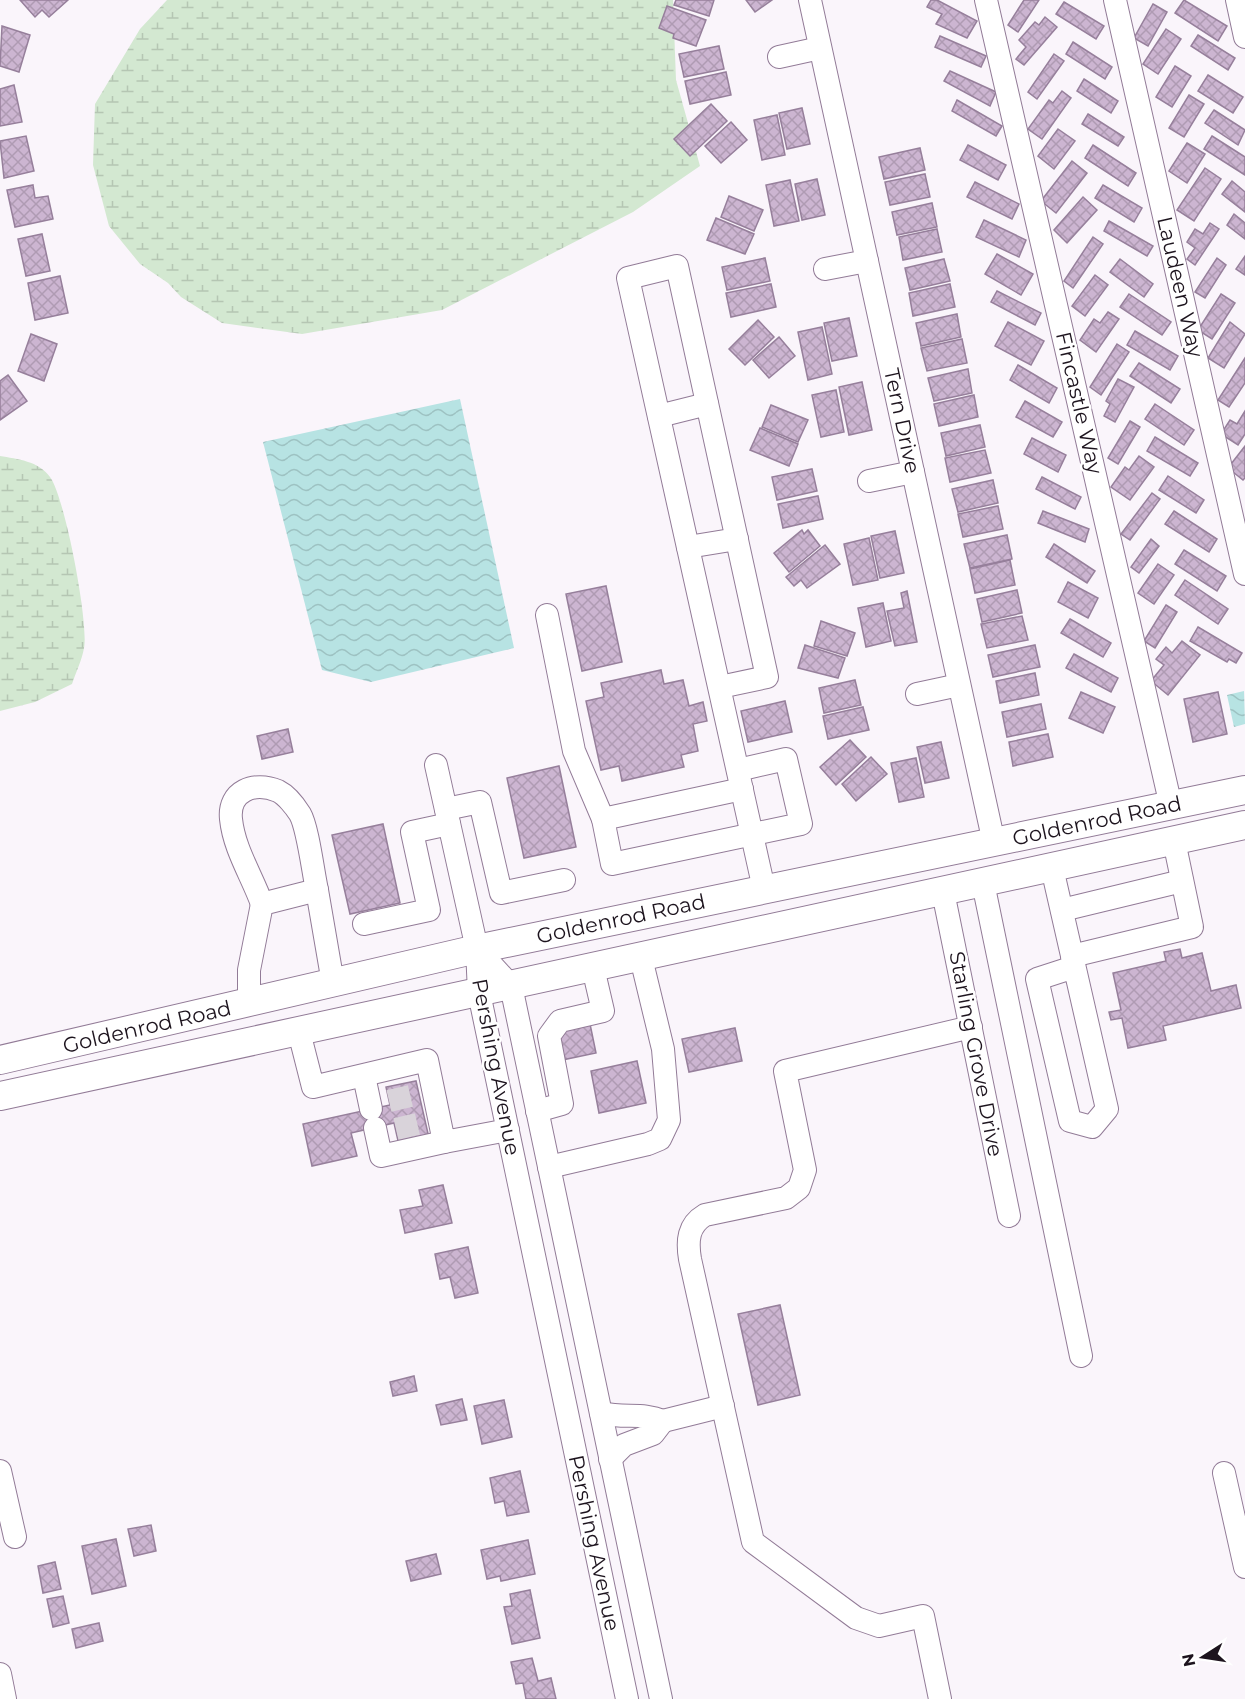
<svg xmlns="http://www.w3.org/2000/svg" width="1245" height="1699" viewBox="0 0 1245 1699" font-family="Montserrat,sans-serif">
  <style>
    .wetland { fill: url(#wetland-marsh) }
    .water { fill: url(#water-waves) }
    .building { fill: url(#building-cross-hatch); stroke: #967f9b; stroke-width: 1.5 }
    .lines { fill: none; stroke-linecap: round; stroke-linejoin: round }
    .minor-tunnel { stroke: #d9d3da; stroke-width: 22; stroke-dasharray: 22 11; stroke-linecap: butt }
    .minor-casing { stroke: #927b97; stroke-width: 24 }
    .major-casing { stroke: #927b97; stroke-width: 30 }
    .minor { stroke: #fff; stroke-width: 22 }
    .major { stroke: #fff; stroke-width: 28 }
    .labels { text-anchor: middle; stroke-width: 5; stroke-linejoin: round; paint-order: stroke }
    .street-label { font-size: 21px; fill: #1d141e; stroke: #fff }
  </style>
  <defs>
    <pattern id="wetland-marsh" width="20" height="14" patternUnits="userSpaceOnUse" patternTransform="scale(1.5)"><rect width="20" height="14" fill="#d3e8d1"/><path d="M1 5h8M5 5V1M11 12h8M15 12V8" fill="none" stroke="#b5c6b3"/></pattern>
    <pattern id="water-waves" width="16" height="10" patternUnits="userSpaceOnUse" patternTransform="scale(1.5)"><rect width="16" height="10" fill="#b7e3e3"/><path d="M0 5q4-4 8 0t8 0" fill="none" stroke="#9dc2c2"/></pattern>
    <pattern id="building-cross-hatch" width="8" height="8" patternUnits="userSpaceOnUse" patternTransform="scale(1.5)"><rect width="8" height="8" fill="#ccb5d1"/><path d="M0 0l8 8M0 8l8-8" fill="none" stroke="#af9bb3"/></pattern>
  </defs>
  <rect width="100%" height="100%" fill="#faf5fb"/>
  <g class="wetland">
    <path d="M167,0H673L676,80L700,166L633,212L442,310L302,334L222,323L181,297L168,283L140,264L109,226L93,165L95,104L140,29Z"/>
    <path d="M0,456C17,459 39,461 50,477C65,497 89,624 84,648C82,660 76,672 72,684L35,702L0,711Z"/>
  </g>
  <g class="water">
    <path d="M460,399L514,648L371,682L322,670L263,442Z"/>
    <path d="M1244,691L1245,724L1234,727L1227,695Z"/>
  </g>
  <g class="building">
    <path d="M20,0H68L49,17L42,10L35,17Z"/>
    <path d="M676,0H714L709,16L674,5Z"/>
    <path d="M746,0H772L755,12Z"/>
    <path d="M931,0H937L977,21L967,38L936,24L942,14L927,7Z"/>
    <path d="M1024,0H1039L1018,32L1008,25Z"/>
    <path d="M1184,0L1227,26L1218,41L1175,13Z"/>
    <path d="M1064,2L1104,26L1096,39L1056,14Z"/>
    <path d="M1153,4L1167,12L1148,46L1134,38Z"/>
    <path d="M667,6L706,20L696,46L673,38L674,34L659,28Z"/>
    <path d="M1045,17L1057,27L1024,65L1016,59L1026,47L1019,40L1035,22L1039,25Z"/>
    <path d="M2,26L30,35L19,72L0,66Z"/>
    <path d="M1166,29L1181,39L1158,74L1143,64Z"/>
    <path d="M1198,35L1235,58L1228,70L1191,46Z"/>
    <path d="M940,36L986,56L981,67L935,47Z"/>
    <path d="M1073,42L1112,67L1105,79L1066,54Z"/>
    <path d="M719,46L724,69L684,77L679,54Z"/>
    <path d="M1054,54L1064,61L1037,99L1028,92Z"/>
    <path d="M1175,66L1191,76L1172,107L1156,97Z"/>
    <path d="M950,71L996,92L990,106L944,81Z"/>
    <path d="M726,72L731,95L690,104L685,81Z"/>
    <path d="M1208,75L1243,97L1233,113L1198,91Z"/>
    <path d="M1084,79L1118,101L1111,113L1077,91Z"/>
    <path d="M14,85L22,122L0,126V89Z"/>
    <path d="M1062,91L1071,98L1042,139L1028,129L1049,100L1053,103Z"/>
    <path d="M1189,95L1204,104L1184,137L1169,128Z"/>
    <path d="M957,100L1002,126L996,136L952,111Z"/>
    <path d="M711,104L727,121L690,156L674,139Z"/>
    <path d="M802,108L810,144L787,149L779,113Z"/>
    <path d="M1214,110L1245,130L1238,145L1205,123Z"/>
    <path d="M1088,114L1124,137L1118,146L1082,124Z"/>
    <path d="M777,115L785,155L762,160L754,120Z"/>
    <path d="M731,122L747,140L721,163L705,146Z"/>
    <path d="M1058,129L1075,141L1054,169L1038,156Z"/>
    <path d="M26,136L34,171L4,178L0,141Z"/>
    <path d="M1212,136L1245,157V175L1204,149Z"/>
    <path d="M1187,143L1205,154L1187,183L1169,171Z"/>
    <path d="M968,145L1006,165L998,180L960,160Z"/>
    <path d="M1093,145L1136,173L1128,186L1085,158Z"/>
    <path d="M920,148L925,170L884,179L879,157Z"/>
    <path d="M1072,161L1087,173L1056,213L1041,201Z"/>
    <path d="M1205,168L1221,179L1194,221L1177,210Z"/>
    <path d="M925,174L930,197L890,205L885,182Z"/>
    <path d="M817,179L825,215L802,220L795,184Z"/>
    <path d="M790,180L799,221L774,226L766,185Z"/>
    <path d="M1232,181L1245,192V212L1222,194Z"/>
    <path d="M975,182L1019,204L1012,219L967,197Z"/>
    <path d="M33,185L35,198L48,196L53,219L15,227L7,190Z"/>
    <path d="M1103,185L1142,208L1134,222L1095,198Z"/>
    <path d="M729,196L763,210L754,231L721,217Z"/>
    <path d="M1083,197L1097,210L1067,243L1054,230Z"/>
    <path d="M932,203L937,227L897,235L892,212Z"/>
    <path d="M1234,214L1245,223V239L1227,225Z"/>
    <path d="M716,218L754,234L745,254L707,240Z"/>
    <path d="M984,220L1026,240L1019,257L976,237Z"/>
    <path d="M1109,221L1153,246L1147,256L1104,231Z"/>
    <path d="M1210,223L1219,229L1195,265L1187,259L1195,248L1187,242L1195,229L1203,234Z"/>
    <path d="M937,229L942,252L903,260L899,237Z"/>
    <path d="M42,234L50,271L26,276L18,239Z"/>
    <path d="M1093,237L1103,244L1073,288L1064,281Z"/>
    <path d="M997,254L1033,274L1021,295L985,274Z"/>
    <path d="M1245,256V275L1236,269Z"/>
    <path d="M765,258L770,281L727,290L722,267Z"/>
    <path d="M1217,258L1226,265L1205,298L1195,292Z"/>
    <path d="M944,259L950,281L910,290L905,268Z"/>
    <path d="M1120,259L1153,284L1144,297L1110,272Z"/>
    <path d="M1095,275L1108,285L1085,316L1072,306Z"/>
    <path d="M60,276L68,313L35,320L28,283Z"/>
    <path d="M771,284L776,307L731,317L726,293Z"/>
    <path d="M950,284L955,307L913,316L909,293Z"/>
    <path d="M997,291L1041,313L1035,325L991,302Z"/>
    <path d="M1129,294L1171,322L1162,335L1120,307Z"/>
    <path d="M1221,294L1235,303L1212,339L1198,330Z"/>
    <path d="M1108,312L1119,319L1096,352L1080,340L1094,319L1100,323Z"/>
    <path d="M957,314L961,337L921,346L916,323Z"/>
    <path d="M849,318L857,356L832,361L824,323Z"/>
    <path d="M758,320L774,337L745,365L729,349Z"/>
    <path d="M1008,322L1044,341L1031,365L995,346Z"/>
    <path d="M1230,322L1245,334L1224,368L1208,358Z"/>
    <path d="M822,327L832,374L808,380L798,332Z"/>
    <path d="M1135,331L1178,356L1170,370L1127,345Z"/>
    <path d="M31,334L57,344L44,381L18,371Z"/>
    <path d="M779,337L795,356L769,378L753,360Z"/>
    <path d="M962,339L967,363L927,371L921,348Z"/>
    <path d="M1117,344L1129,352L1101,395L1090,387Z"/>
    <path d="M1245,358V383L1229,407L1218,400Z"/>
    <path d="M1139,363L1180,389L1171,403L1130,376Z"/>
    <path d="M1018,365L1057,388L1049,403L1010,380Z"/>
    <path d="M968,369L972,393L934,401L928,378Z"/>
    <path d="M8,375L27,401L0,420V381Z"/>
    <path d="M1118,379L1134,387L1115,422L1104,416L1110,404L1106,401Z"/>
    <path d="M862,382L872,430L849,435L839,387Z"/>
    <path d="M836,390L844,432L821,437L812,395Z"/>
    <path d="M974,395L978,417L939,426L934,404Z"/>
    <path d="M1025,401L1062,422L1053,437L1016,417Z"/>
    <path d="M1155,404L1194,430L1184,445L1145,419Z"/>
    <path d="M771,405L808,420L798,442L762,427Z"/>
    <path d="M1245,411V434L1238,445L1221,434L1230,420L1237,424Z"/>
    <path d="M1130,421L1140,427L1118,464L1108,458Z"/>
    <path d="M980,425L985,447L946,456L941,433Z"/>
    <path d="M760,428L798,444L789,466L750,450Z"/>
    <path d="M1155,437L1198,463L1190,476L1147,451Z"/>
    <path d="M1032,438L1066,455L1058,472L1024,454Z"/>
    <path d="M1245,446V478L1243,480L1228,468Z"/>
    <path d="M985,450L991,473L950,482L945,458Z"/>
    <path d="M1139,456L1154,467L1130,500L1111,487L1125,467L1129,470Z"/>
    <path d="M812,469L817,491L777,500L772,477Z"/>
    <path d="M1168,476L1204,500L1196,513L1159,490Z"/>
    <path d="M1042,477L1081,497L1075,509L1036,489Z"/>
    <path d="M993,480L998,503L958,512L952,489Z"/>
    <path d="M1152,493L1160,499L1130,540L1121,534Z"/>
    <path d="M818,496L823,519L783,528L778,504Z"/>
    <path d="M998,506L1003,529L963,537L958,514Z"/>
    <path d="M1043,511L1089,529L1085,542L1038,523Z"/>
    <path d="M1174,511L1217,539L1209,552L1165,524Z"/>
    <path d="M802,530L804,534L808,530L820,546L789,572L774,553Z"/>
    <path d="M895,531L904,573L880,578L871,536Z"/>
    <path d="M1007,535L1012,559L970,568L964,544Z"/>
    <path d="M869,538L878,580L853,585L844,544Z"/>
    <path d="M1151,539L1159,546L1139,573L1131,567Z"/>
    <path d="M1054,544L1095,571L1087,583L1046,557Z"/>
    <path d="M825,545L840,564L807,588L801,580L794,586L786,577Z"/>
    <path d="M1184,550L1226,576L1217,591L1175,564Z"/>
    <path d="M1010,560L1015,585L975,593L970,569Z"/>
    <path d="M1158,564L1174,575L1154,604L1138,593Z"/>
    <path d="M1185,580L1228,609L1218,624L1175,595Z"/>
    <path d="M1068,582L1098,598L1088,618L1058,602Z"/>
    <path d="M606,586L622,662L582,671L566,594Z"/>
    <path d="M1017,590L1022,613L982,622L977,599Z"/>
    <path d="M907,591L917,642L895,646L887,611L904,608L901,593Z"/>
    <path d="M883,603L891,641L866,647L858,608Z"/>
    <path d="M1166,605L1177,612L1155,648L1144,641Z"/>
    <path d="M1022,616L1028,640L987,648L981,624Z"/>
    <path d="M1070,619L1111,643L1103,657L1061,633Z"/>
    <path d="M821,621L855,633L847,656L814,646Z"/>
    <path d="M1198,627L1242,653L1236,663L1229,659L1227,662L1190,641Z"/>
    <path d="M1182,641L1200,655L1168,695L1151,681L1164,665L1156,659L1166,647L1172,653Z"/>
    <path d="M805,645L845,658L838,678L798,668Z"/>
    <path d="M1035,645L1040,667L993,677L988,655Z"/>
    <path d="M1074,654L1118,678L1111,692L1066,668Z"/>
    <path d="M661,670L664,684L683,680L689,706L703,702L707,721L693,724L698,751L681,755L684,767L622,781L619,766L601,770L586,701L604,697L601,683Z"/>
    <path d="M1035,673L1039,695L1000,703L996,681Z"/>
    <path d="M855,680L861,705L824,713L819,688Z"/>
    <path d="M1081,692L1115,707L1103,733L1069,718Z"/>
    <path d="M1218,692L1227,734L1193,742L1184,699Z"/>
    <path d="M785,701L792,732L748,742L741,711Z"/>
    <path d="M1041,704L1046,729L1007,737L1002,712Z"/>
    <path d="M863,707L869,730L828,739L823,716Z"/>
    <path d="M288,729L293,752L262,759L257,736Z"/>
    <path d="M1048,734L1053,757L1013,766L1009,742Z"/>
    <path d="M850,740L866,757L836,785L820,767Z"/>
    <path d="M941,742L949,778L925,783L917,747Z"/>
    <path d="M871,757L887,774L856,801L842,784Z"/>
    <path d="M916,758L924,797L899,802L891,763Z"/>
    <path d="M559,766L576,847L524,858L507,778Z"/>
    <path d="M383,824L400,903L350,914L332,835Z"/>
    <path d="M1180,949L1182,958L1202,953L1211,991L1236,985L1241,1008L1163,1026L1166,1040L1128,1048L1122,1018L1111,1020L1109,1012L1121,1010L1113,973L1166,961L1164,952Z"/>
    <path d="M590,1024L596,1053L562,1060L555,1031Z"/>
    <path d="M735,1028L742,1061L689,1072L682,1039Z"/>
    <path d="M637,1061L646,1103L599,1113L591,1071Z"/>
    <path d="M416,1081L429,1138L399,1145L394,1123L351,1133L357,1156L312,1166L303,1124L390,1105L386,1087Z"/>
    <path d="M443,1185L452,1223L405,1233L400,1210L423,1206L419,1190Z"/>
    <path d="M468,1247L478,1293L455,1298L450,1277L440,1279L435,1254Z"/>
    <path d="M780,1305L800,1395L758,1405L738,1314Z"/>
    <path d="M414,1376L417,1391L393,1396L390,1382Z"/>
    <path d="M462,1399L467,1420L441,1425L436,1405Z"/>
    <path d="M504,1400L512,1437L482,1444L474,1406Z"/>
    <path d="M520,1471L529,1512L507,1516L504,1501L495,1503L490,1478Z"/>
    <path d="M151,1525L156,1551L134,1556L128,1529Z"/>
    <path d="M116,1539L126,1586L92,1594L82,1546Z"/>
    <path d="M528,1540L535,1574L501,1581L500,1576L487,1579L481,1550Z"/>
    <path d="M436,1554L441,1574L411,1581L406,1561Z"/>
    <path d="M55,1562L61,1589L43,1593L38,1566Z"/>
    <path d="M530,1590L540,1638L512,1644L504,1607L512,1606L510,1594Z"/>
    <path d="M63,1596L69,1623L53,1627L47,1599Z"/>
    <path d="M99,1623L103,1641L76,1648L72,1629Z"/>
    <path d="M532,1658L538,1681L551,1678L556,1699H526L523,1683L516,1684L511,1662Z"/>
  </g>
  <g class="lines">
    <g class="minor-tunnel">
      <path d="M389,1101L419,1094"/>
      <path d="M396,1129L426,1122"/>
    </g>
    <defs>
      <g id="minor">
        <path d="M810,0L994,843"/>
        <path d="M986,0L1171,806"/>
        <path d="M1115,0L1245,574"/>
        <path d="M1237,0L1245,37"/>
        <path d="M779,57L820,48"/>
        <path d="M825,269L867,261"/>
        <path d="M659,416L707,404"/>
        <path d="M869,481L913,472"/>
        <path d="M688,547L737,539"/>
        <path d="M547,615L574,751L603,819"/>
        <path d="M720,687L767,677L677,266L628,278L764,889"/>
        <path d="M917,694L959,685"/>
        <path d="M436,765L477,949L479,993L627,1699"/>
        <path d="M738,770L786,759L801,824L612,864L603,819L742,789"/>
        <path d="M446,809L480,802L501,893L564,880"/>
        <path d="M1052,868L1107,1109L1092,1127L1070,1121L1037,979L1074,967"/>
        <path d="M983,883L1081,1356"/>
        <path d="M943,892L1009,1216"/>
        <path d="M262,904C252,876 234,849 231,819C228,791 254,781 278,791C286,795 295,806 300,814C308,828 313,872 317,890"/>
        <path d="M1062,910L1182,881"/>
        <path d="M364,924L429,910L412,832L449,824"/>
        <path d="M477,949L511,986L661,1699"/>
        <path d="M1072,956L1192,927L1174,841"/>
        <path d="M249,1003V970L262,904L317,890L333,983"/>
        <path d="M299,1032L313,1087L427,1060L444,1142L508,1130"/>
        <path d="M364,1076L371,1109"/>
        <path d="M537,1111L562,1104L549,1036L560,1021L603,1011L593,968"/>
        <path d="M375,1128L381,1156L444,1142"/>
        <path d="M549,1167L648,1144L660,1139L669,1120L663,1049L641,958"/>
        <path d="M601,1413C625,1419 642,1412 663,1421L653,1434L624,1445L610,1459"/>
        <path d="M663,1421L723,1406"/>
        <path d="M0,1471L15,1537"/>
        <path d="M1224,1473L1245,1567"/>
        <path d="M0,1674L5,1699"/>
        <path d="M940,1699L923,1616L879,1626L856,1618L753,1542L690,1259C687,1241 688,1225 705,1215L786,1198L799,1188L805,1170L785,1071L971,1027"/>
      </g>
      <g id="major">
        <path d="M0,1060L477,949L1245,790"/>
        <path d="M0,1096L1245,825"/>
      </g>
    </defs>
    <use href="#minor" class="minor-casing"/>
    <use href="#major" class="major-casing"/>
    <use href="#minor" class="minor"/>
    <use href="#major" class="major"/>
  </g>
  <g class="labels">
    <g class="street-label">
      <text transform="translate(1180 287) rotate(77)" y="7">Laudeen Way</text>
      <text transform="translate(1079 403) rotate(77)" y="7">Fincastle Way</text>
      <text transform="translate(902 421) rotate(78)" y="7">Tern Drive</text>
      <text transform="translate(1097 821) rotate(-12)" y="7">Goldenrod Road</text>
      <text transform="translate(621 919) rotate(-12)" y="7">Goldenrod Road</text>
      <text transform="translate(147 1027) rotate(-13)" y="7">Goldenrod Road</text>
      <text transform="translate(976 1054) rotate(79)" y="7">Starling Grove Drive</text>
      <text transform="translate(496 1067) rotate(79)" y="7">Pershing Avenue</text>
      <text transform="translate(594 1543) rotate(78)" y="7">Pershing Avenue</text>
    </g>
  </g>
  <g transform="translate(1203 1657) rotate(258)" stroke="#ffffff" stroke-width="4.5" paint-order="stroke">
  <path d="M0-4.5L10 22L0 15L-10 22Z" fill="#1d141e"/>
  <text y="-9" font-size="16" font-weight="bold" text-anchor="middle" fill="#1d141e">N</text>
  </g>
</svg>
